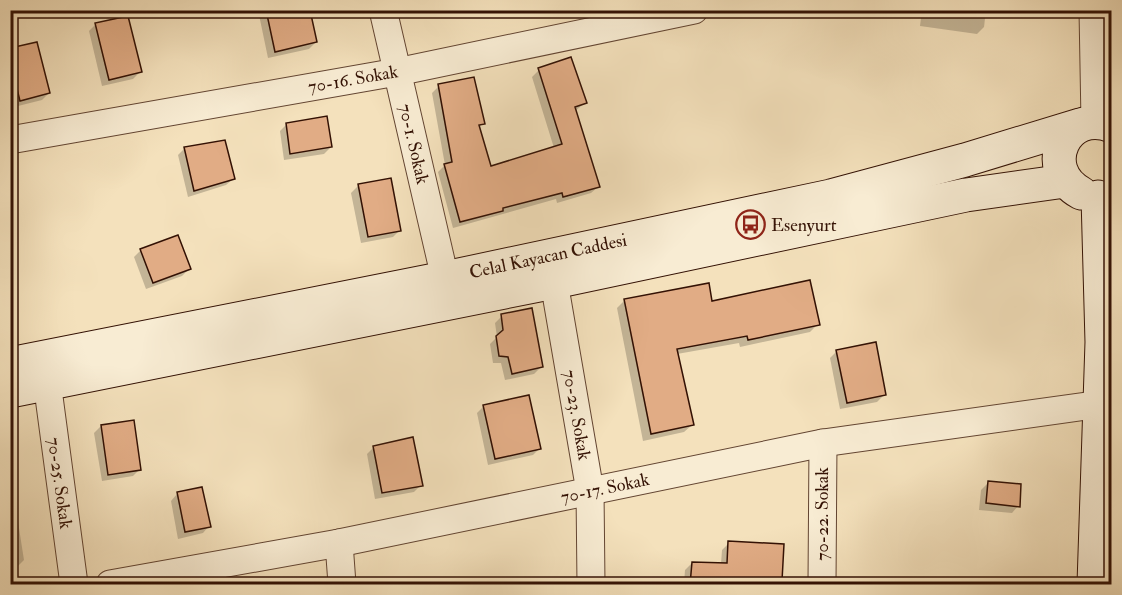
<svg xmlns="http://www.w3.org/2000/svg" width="1122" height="595" viewBox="0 0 1122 595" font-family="'IM FELL Double Pica',serif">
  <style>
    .shadow { fill: #0003 }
    .building { fill: #e1ac85; stroke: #331104; stroke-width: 1.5 }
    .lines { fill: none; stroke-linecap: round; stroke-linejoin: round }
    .street-casing { stroke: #634532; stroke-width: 29 }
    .secondary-casing { stroke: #331104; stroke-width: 35 }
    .street { stroke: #f8ecd3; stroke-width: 27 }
    .secondary { stroke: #f8ecd3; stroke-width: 33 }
    .labels { text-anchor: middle; stroke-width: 4.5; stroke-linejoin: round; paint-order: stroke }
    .street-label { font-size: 18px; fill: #331104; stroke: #f8ecd3 }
    .poi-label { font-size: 18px; fill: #331104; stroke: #f8ecd3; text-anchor: start }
  </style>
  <rect width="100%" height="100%" fill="#f4e1bc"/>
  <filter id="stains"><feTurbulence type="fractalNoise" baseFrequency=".00333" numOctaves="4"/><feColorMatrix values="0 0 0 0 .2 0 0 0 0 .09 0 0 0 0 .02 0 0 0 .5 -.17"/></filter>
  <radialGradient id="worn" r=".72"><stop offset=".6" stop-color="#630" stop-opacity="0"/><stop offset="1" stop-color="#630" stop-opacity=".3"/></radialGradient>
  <g class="shadow">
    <path d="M258,10H309L316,42L309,49L268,58Z"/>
    <path d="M922,10H986L984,27L977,34L920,26Z"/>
    <path d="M96,24L140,72L133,79L102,86L89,31Z"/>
    <path d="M10,50L49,93L42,100L14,107L10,94Z"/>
    <path d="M539,70L585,103L575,111L598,187L591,193L557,203L556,199L453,228L438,172L445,165L432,93L439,86L483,123L478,128L490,168L554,148L532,77Z"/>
    <path d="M287,124L331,147L324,154L284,160L280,131Z"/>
    <path d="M185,148L233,179L226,185L188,197L178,155Z"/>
    <path d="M358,186L400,230L393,237L361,243L351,193Z"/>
    <path d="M141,250L189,269L182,276L146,289L134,257Z"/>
    <path d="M625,300L711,302L818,324L810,332L740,347L739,343L677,354L692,425L684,432L643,441L617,308Z"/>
    <path d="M502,316L541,367L534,374L505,380L501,363H493L490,344L497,337L495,323Z"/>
    <path d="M837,351L884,395L877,402L840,409L830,358Z"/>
    <path d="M484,406L540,448L533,455L488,465L477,413Z"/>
    <path d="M101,426L140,469L133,476L102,481L94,433Z"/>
    <path d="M374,447L421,485L414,492L375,499L367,454Z"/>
    <path d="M988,483L1018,506L1012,513L979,510L981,490Z"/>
    <path d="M177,494L209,526L203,533L178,539L171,501Z"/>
    <path d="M16,509L24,560L17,567L10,568V510Z"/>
    <path d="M729,543L781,580L777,584H684L685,570L692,563L721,564L722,550Z"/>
  </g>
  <g class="building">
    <path d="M266,10H310L317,42L275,52Z"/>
    <path d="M128,16L142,72L109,80L95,23Z"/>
    <path d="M37,42L50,93L20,101L10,61V48Z"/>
    <path d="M571,57L587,103L575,107L600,187L563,197L562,193L503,208V211L460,222L444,164L452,162L438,84L474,77L485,124L479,125L491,166L562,144L538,68Z"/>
    <path d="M327,116L332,147L290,154L286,123Z"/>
    <path d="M225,140L235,179L194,191L184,147Z"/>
    <path d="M391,178L401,231L368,237L358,184Z"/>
    <path d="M178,235L191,269L153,283L140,249Z"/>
    <path d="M810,280L820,325L748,340L747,336L677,349L694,425L651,434L624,299L709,283L712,301Z"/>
    <path d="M532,308L543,367L512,374L508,357L499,356L496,336L503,330L501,314Z"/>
    <path d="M876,342L886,395L847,403L836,350Z"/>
    <path d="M529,395L541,449L495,459L483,405Z"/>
    <path d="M134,420L141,470L108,475L101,425Z"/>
    <path d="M413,437L423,486L382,493L373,446Z"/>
    <path d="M988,481L1021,484L1020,507L986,503Z"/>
    <path d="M202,487L211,527L185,532L177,492Z"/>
    <path d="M728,541L784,544L782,581L731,578L730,585H690L692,562L727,563Z"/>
  </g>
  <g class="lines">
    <defs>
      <g id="street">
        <path d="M383,10L445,278"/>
        <path d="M1093,10L1095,122"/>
        <path d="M10,140L397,72L694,10"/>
        <path d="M554,282L590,491L591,584"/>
        <path d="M47,382L74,584"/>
        <path d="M339,543L342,584"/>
        <path d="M110,584L339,543L823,443L1101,404"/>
        <path d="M822,584L823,443"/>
      </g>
      <g id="secondary">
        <path d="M1081,193C1037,169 1066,107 1112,126"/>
        <path d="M10,364L445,278L831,196L965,160L1080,125"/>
        <path d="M10,391L554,282L966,195L1065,181"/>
        <path d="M1094,584L1102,342L1098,197"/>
      </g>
    </defs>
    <use href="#street" class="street-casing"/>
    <use href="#secondary" class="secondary-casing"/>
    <use href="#street" class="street"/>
    <use href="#secondary" class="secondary"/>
  </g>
  <defs>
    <symbol id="bus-ring" viewBox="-11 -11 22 22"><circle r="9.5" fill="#f8ecd3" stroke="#8f2418" stroke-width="1.5"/><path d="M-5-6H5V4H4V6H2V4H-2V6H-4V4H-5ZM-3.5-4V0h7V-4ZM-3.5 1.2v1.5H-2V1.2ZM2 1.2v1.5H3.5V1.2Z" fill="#8f2418"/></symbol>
  </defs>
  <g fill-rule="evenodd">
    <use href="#bus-ring" x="734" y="208" width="33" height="33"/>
  </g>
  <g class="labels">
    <g class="street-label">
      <text transform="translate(353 79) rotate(-10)" y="6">70-16. Sokak</text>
      <text transform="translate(414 144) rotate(77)" y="6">70-1. Sokak</text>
      <text transform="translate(548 256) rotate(-12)" y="6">Celal Kayacan Caddesi</text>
      <text transform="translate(577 415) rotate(80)" y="6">70-23. Sokak</text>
      <text transform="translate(60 483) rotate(82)" y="6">70-25. Sokak</text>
      <text transform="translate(605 488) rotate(-12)" y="6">70-17. Sokak</text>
      <text transform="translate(822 514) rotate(-90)" y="6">70-22. Sokak</text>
    </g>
    <g class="poi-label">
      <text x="771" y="231">Esenyurt</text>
    </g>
  </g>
  <rect width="1122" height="595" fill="none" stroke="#f4e1bc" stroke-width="36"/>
  <rect x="12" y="12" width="1098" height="571" fill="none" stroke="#331104" stroke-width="3"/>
  <rect x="18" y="18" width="1086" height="559" fill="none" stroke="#331104" stroke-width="1.5"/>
  <rect width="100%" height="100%" filter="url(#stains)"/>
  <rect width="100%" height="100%" fill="url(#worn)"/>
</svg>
